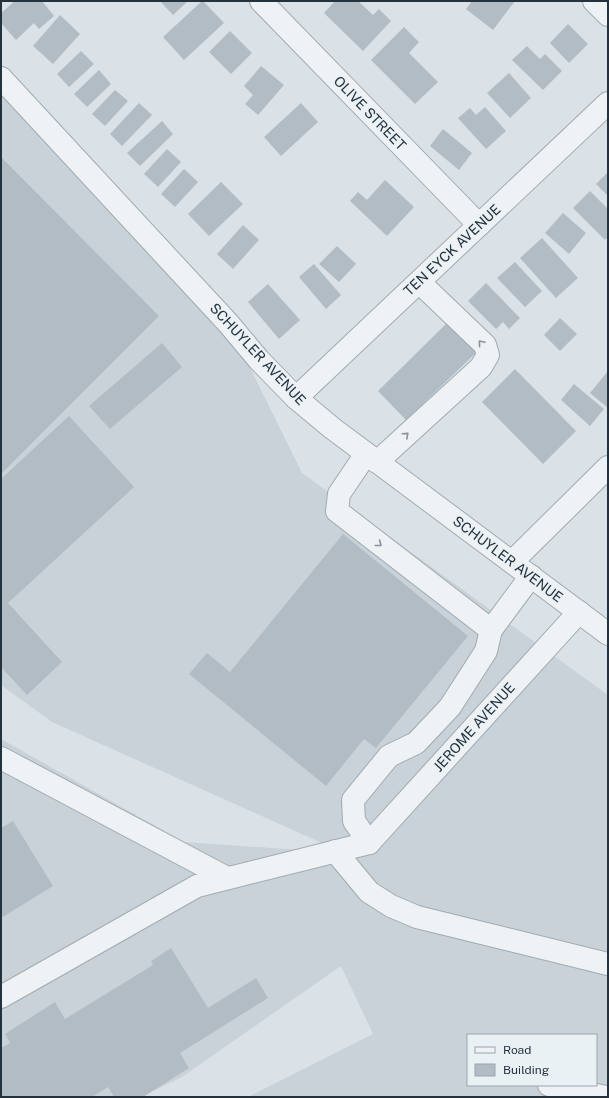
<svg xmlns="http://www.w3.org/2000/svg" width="609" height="1098" viewBox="0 0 609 1098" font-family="'Public Sans',sans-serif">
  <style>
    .built { fill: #c9d2d9; fill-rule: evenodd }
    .building { fill: #b2bcc4 }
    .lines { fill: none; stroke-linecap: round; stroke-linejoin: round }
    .minor-casing { stroke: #a0aab1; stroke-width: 24 }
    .minor { stroke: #eef2f5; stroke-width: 22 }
    .oneway { stroke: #89929a }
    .labels { text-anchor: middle; stroke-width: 3; stroke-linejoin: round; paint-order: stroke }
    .street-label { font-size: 14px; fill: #24323e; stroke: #eaf1f5 }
  </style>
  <rect width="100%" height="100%" fill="#dbe2e7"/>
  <path class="built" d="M1,78L228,323L302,473L608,695V1097H248L373,1034L341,966L182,1077L141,1097H1V739L184,842L344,853L52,722L1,685ZM468,1035H596V1085H468Z"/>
  <g class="building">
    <path d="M15,1H42L54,16L39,29L34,23L16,40L1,23V13Z"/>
    <path d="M160,1H188L173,15Z"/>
    <path d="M202,1H203L224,23L184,60L163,37Z"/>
    <path d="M335,1H358L373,15L379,9L391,21L363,51L324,13Z"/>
    <path d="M472,1H515L493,30L466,9Z"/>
    <path d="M60,15L80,34L53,64L33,46Z"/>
    <path d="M568,24L588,44L569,63L550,43Z"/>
    <path d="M404,27L419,42L409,53L438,82L415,104L371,60Z"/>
    <path d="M230,31L252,53L231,74L209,52Z"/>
    <path d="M527,46L540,59L545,54L562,71L543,90L512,60Z"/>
    <path d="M81,51L94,64L69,87L57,74Z"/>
    <path d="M261,66L284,85L258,115L245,104L253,95L244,86Z"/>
    <path d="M99,70L111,84L87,107L74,94Z"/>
    <path d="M509,73L531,98L510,118L487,93Z"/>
    <path d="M115,90L128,101L105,126L92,114Z"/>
    <path d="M139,103L152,115L122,146L110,134Z"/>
    <path d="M301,103L318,122L281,156L264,137Z"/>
    <path d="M485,107L506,131L486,149L458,118L470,108L476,115Z"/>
    <path d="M162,121L173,134L140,166L127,153Z"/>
    <path d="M443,129L472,153L459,170L430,146Z"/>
    <path d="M167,149L181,162L158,187L144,174Z"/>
    <path d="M1,157L159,316L1,474Z"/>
    <path d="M184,169L198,182L175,207L161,194Z"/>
    <path d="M608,172V196L596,184Z"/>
    <path d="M385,180L414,207L387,236L350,201L358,192L367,200Z"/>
    <path d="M221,182L243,204L209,236L188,214Z"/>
    <path d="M590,191L608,209V237L605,240L573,208Z"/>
    <path d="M563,213L586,233L569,254L545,233Z"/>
    <path d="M243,225L259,240L233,269L217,254Z"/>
    <path d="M542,238L578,278L556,298L520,258Z"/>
    <path d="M337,246L356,264L339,282L319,264Z"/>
    <path d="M515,262L542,291L525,307L497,278Z"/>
    <path d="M314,264L341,295L326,309L299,277Z"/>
    <path d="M486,283L520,318L509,329L503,322L496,329L468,301Z"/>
    <path d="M268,284L300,320L279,339L248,302Z"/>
    <path d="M560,318L577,334L560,351L544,335Z"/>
    <path d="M449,321L478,351L406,420L378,391Z"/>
    <path d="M162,343L182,367L110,429L89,406Z"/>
    <path d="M515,369L576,431L543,464L482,402Z"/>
    <path d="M608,371V408L590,393Z"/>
    <path d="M574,384L604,409L590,426L561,400Z"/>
    <path d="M69,416L134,487L8,603L62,662L27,695L1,667V479Z"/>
    <path d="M343,534L468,636L376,748L364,739L326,786L189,674L207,653L230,672Z"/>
    <path d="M13,821L53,886L1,918V828Z"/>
    <path d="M171,948L208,1008L256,978L268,998L180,1053L189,1068L143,1097H114L108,1087L92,1097H1V1048L10,1043L5,1034L55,1002L65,1019L153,965L151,961Z"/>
  </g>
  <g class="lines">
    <defs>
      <g id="minor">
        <path d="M261,1L479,225"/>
        <path d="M594,1L608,15"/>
        <path d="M1,78L228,323L259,360L296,398L332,428L608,634"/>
        <path d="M296,398L608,103"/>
        <path d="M366,454L339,494L337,511L491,630L486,651L450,707L416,743L389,756L353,800L354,821L369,843"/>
        <path d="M377,462L481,367L488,355L485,345L419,282"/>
        <path d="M512,562L608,467"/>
        <path d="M491,630L531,576"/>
        <path d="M1,758L227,878"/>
        <path d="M369,843L579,612"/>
        <path d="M335,851L369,892L391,906L417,917L608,964"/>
        <path d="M1,997L197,886L369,843"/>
        <path d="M549,1085L606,1097"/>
      </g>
    </defs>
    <use href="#minor" class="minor-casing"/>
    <use href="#minor" class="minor"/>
  </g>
  <defs><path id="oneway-chevron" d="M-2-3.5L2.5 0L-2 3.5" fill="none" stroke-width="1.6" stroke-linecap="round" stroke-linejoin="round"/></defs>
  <g class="oneway">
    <use href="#oneway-chevron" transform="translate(481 343) rotate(-130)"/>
    <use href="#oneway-chevron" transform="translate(406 435) rotate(-42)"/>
    <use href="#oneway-chevron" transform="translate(379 544) rotate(38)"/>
  </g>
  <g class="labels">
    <g class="street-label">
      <text transform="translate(370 113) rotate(46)" y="5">OLIVE STREET</text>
      <text transform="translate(452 250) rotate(-43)" y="5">TEN EYCK AVENUE</text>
      <text transform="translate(258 354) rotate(47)" y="5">SCHUYLER AVENUE</text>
      <text transform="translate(508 559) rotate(37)" y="5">SCHUYLER AVENUE</text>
      <text transform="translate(474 727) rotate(-48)" y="5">JEROME AVENUE</text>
    </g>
  </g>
  <rect width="609" height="1098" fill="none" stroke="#24323e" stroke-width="4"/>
  <rect x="467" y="1034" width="130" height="52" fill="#eaf1f5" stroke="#9ba5ac"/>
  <rect x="475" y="1047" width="20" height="6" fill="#eef2f5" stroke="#9ba5ac"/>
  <text x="503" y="1054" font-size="12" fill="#24323e">Road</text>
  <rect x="475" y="1064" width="20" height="12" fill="#b2bcc4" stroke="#9ba5ac"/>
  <text x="503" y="1074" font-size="12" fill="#24323e">Building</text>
</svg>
